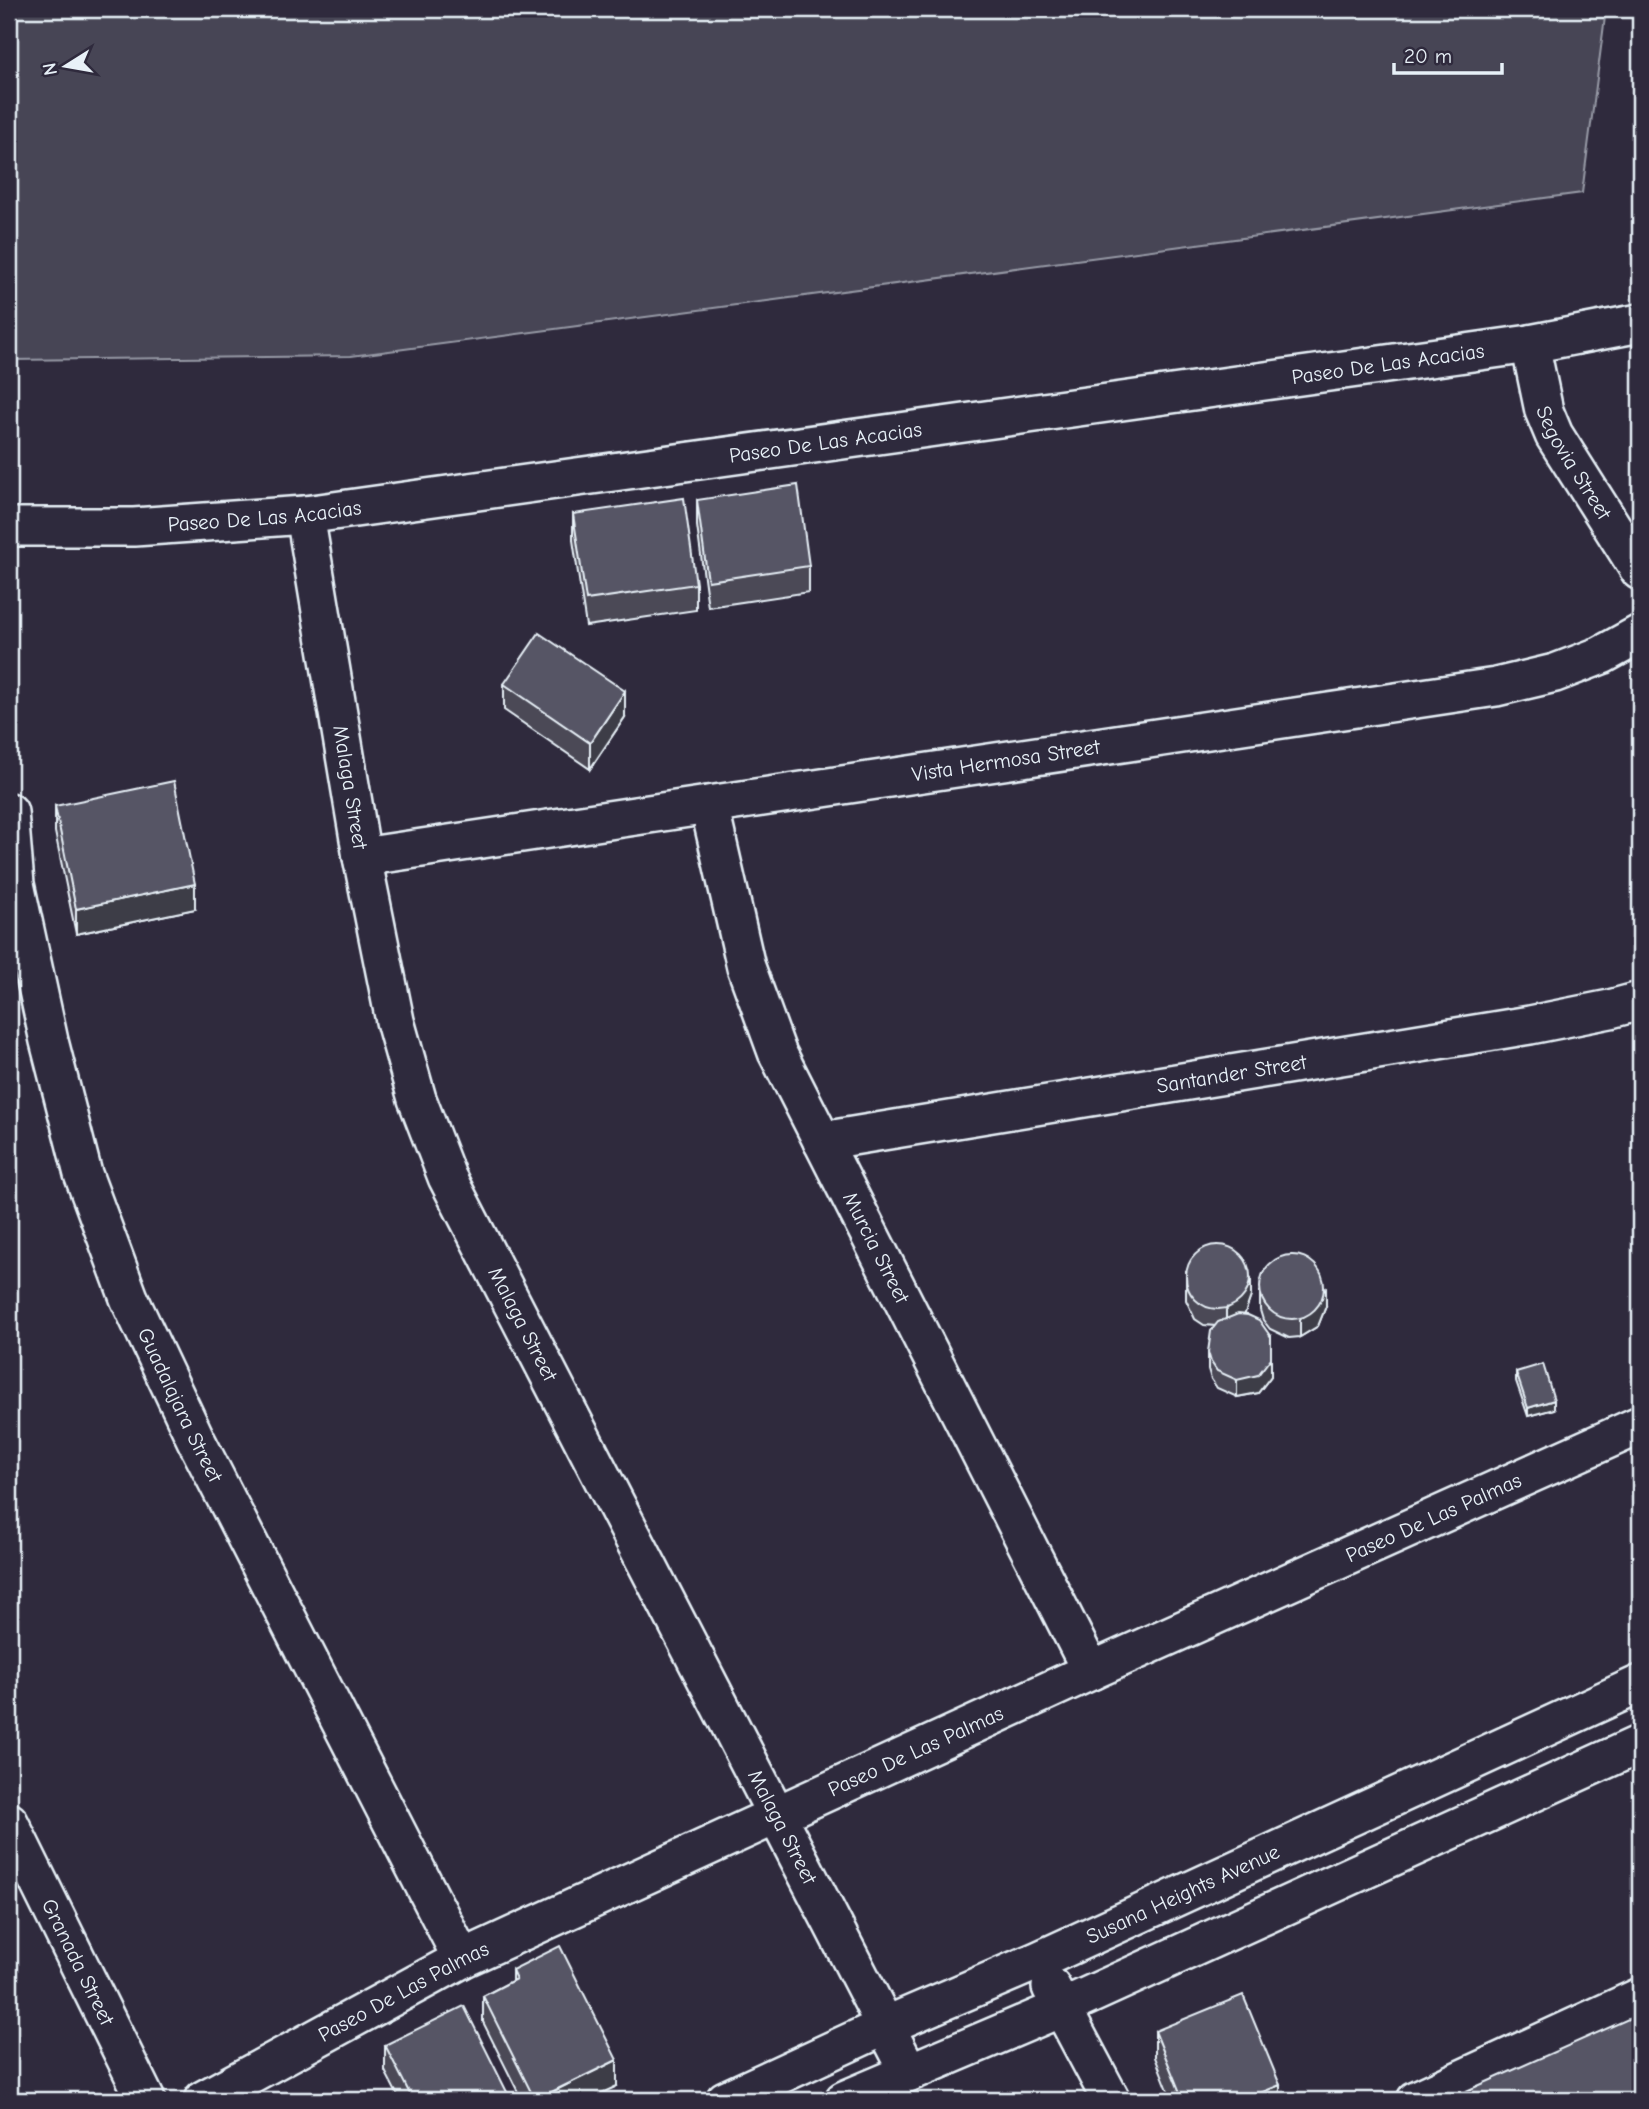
<svg xmlns="http://www.w3.org/2000/svg" width="1649" height="2109" viewBox="0 0 1649 2109" font-family="'Comic Neue',sans-serif">
  <style>
    .green { fill: #464455; stroke: #979aa6; stroke-width: 2 }
    .lines { fill: none; stroke-linecap: round; stroke-linejoin: round }
    .minor-casing { stroke: #e8f1f8; stroke-width: 42 }
    .minor { stroke: #2f2a3d; stroke-width: 37 }
    .wall { fill: #4b4957; stroke: #e8f1f8; stroke-width: 2 }
    .shaded-wall { fill: #3d3c47; stroke: #e8f1f8; stroke-width: 2 }
    .building { fill: #575565; stroke: #e8f1f8; stroke-width: 2 }
    .labels { text-anchor: middle; stroke-width: 6; stroke-linejoin: round; paint-order: stroke }
    .street-label { font-size: 21px; fill: #e8f1f8; stroke: #2f2a3d }
  </style>
  <rect width="100%" height="100%" fill="#2f2a3d"/>
  <filter id="ink" filterUnits="userSpaceOnUse"><feTurbulence type="fractalNoise" baseFrequency=".0143" numOctaves="2"/><feDisplacementMap in="SourceGraphic" scale="14" xChannelSelector="R" yChannelSelector="G"/><feConvolveMatrix kernelMatrix="1 2 1 2 8 2 1 2 1" color-interpolation-filters="sRGB"/></filter>
  <g filter="url(#ink)">
    <path class="green" d="M9,9H1606L1582,193L351,356L9,360Z"/>
    <g class="lines">
      <defs>
        <g id="minor">
          <path id="s1" d="M1530,344L1544,411L1554,435L1640,571"/>
          <path id="s2" d="M305,515L362,857L395,1021L417,1099L447,1177L909,2072"/>
          <path id="s3" d="M9,527H134L305,515L1530,344L1640,323"/>
          <path id="s4" d="M709,805L746,967L777,1052L1091,1671"/>
          <path id="s5" d="M9,812L15,884L49,1041L83,1174L129,1298L196,1440L462,1959"/>
          <path id="s6" d="M362,857L1496,687L1555,673L1602,655L1640,634"/>
          <path id="s7" d="M822,1141L1530,1025L1610,1009L1640,1001"/>
          <path id="s8" d="M9,1822L146,2100"/>
          <path d="M1051,1987L1111,2100"/>
          <path id="s9" d="M203,2100L462,1959L1091,1671L1640,1425"/>
          <path id="s10" d="M725,2100L885,2026L1037,1961L1640,1684"/>
          <path d="M844,2100L1061,2008L1640,1744"/>
          <path d="M1416,2100L1640,1997"/>
        </g>
      </defs>
      <use href="#minor" class="minor-casing"/>
      <use href="#minor" class="minor"/>
    </g>
    <g class="wall">
      <path d="M697,500L809,566V592L708,607L697,526Z"/>
      <path d="M573,514L696,584V610L586,626L573,540Z"/>
      <path d="M504,684L625,717L590,769L504,710Z"/>
      <path d="M55,806L195,909L76,934L55,832Z"/>
      <path d="M1186,1271L1251,1296L1244,1315L1271,1376L1258,1393L1237,1397L1217,1388L1211,1379L1208,1369V1352L1215,1326L1204,1325L1195,1319L1186,1300Z"/>
      <path d="M1260,1292L1326,1306L1318,1326L1300,1337L1289,1338L1270,1329L1263,1320L1260,1310Z"/>
      <path d="M1516,1372L1554,1409L1528,1416L1516,1381Z"/>
      <path d="M512,1970L617,2086L587,2100H522L483,2022V1996L512,1981Z"/>
      <path d="M1155,2031L1280,2100H1172L1155,2057Z"/>
      <path d="M385,2045L511,2100H400L385,2071Z"/>
    </g>
    <g class="shaded-wall">
      <path d="M625,691V717L590,769V743Z"/>
      <path d="M195,884V909L76,934V909Z"/>
      <path d="M1251,1279V1296L1244,1316L1226,1327V1310Z"/>
      <path d="M1326,1288V1306L1318,1326L1300,1337V1320Z"/>
      <path d="M1271,1337V1376L1258,1393L1237,1397V1380Z"/>
      <path d="M1554,1400V1409L1528,1416V1408Z"/>
      <path d="M617,2060V2086L587,2100H536Z"/>
      <path d="M1280,2085V2100H1243Z"/>
    </g>
    <g class="building">
      <path d="M798,485L809,566L708,581L697,500Z"/>
      <path d="M684,498L696,584L586,600L573,514Z"/>
      <path d="M539,633L625,691L590,743L504,684Z"/>
      <path d="M174,781L195,884L76,909L55,806Z"/>
      <circle cx="1218" cy="1277" r="32"/>
      <circle cx="1292" cy="1287" r="32"/>
      <path d="M1238,1314L1248,1315L1259,1320L1271,1337V1358L1258,1375L1237,1380L1217,1371L1211,1362L1208,1352L1211,1331L1218,1322Z"/>
      <path d="M1543,1364L1554,1400L1528,1408L1516,1372Z"/>
      <path d="M560,1946L617,2060L535,2100L483,1996L516,1979L512,1970Z"/>
      <path d="M1243,1995L1280,2085L1243,2100H1183L1155,2031Z"/>
      <path d="M464,2006L511,2100H413L385,2045Z"/>
      <path d="M1635,2016L1640,2027V2100H1446Z"/>
    </g>
  </g>
  <g class="labels">
    <g class="street-label">
      <text dy="7" stroke="none"><textPath href="#s3" startOffset="1390">Paseo De Las Acacias</textPath></text>
      <text dy="7" stroke="none"><textPath href="#s3" startOffset="822">Paseo De Las Acacias</textPath></text>
      <text dy="7" stroke="none"><textPath href="#s1" startOffset="128">Segovia Street</textPath></text>
      <text dy="7" stroke="none"><textPath href="#s3" startOffset="256">Paseo De Las Acacias</textPath></text>
      <text dy="7" stroke="none"><textPath href="#s6" startOffset="651">Vista Hermosa Street</textPath></text>
      <text dy="7" stroke="none"><textPath href="#s2" startOffset="276">Malaga Street</textPath></text>
      <text dy="7" stroke="none"><textPath href="#s7" startOffset="415">Santander Street</textPath></text>
      <text dy="7" stroke="none"><textPath href="#s4" startOffset="476">Murcia Street</textPath></text>
      <text dy="7" stroke="none"><textPath href="#s2" startOffset="844">Malaga Street</textPath></text>
      <text dy="7" stroke="none"><textPath href="#s5" startOffset="621">Guadalajara Street</textPath></text>
      <text dy="7" stroke="none"><textPath href="#s9" startOffset="1362">Paseo De Las Palmas</textPath></text>
      <text dy="7" stroke="none"><textPath href="#s9" startOffset="794">Paseo De Las Palmas</textPath></text>
      <text dy="7" stroke="none"><textPath href="#s2" startOffset="1410">Malaga Street</textPath></text>
      <text dy="7" stroke="none"><textPath href="#s10" startOffset="502">Susana Heights Avenue</textPath></text>
      <text dy="7" stroke="none"><textPath href="#s8" startOffset="156">Granada Street</textPath></text>
      <text dy="7" stroke="none"><textPath href="#s9" startOffset="228">Paseo De Las Palmas</textPath></text>
    </g>
  </g>
  <rect width="1649" height="2109" fill="none" stroke="#2f2a3d" stroke-width="35"/>
  <rect x="18" y="18" width="1614" height="2074" fill="none" stroke="#e8f1f8" stroke-width="2.5" filter="url(#ink)"/>
  <g transform="translate(66 66) rotate(259)" stroke="#2f2a3d" stroke-width="5" paint-order="stroke">
  <path d="M0-5L12 26L0 18L-12 26Z" fill="#e8f1f8"/>
  <text y="-10" font-size="19" font-weight="bold" text-anchor="middle" fill="#e8f1f8">N</text>
  </g>
  <path d="M1394 63v10h108v-10" fill="none" stroke="#e8f1f8" stroke-width="3.5"/>
  <text x="1404" y="63" font-size="21" fill="#e8f1f8" stroke="#2f2a3d" stroke-width="5" paint-order="stroke">20 m</text>
</svg>
